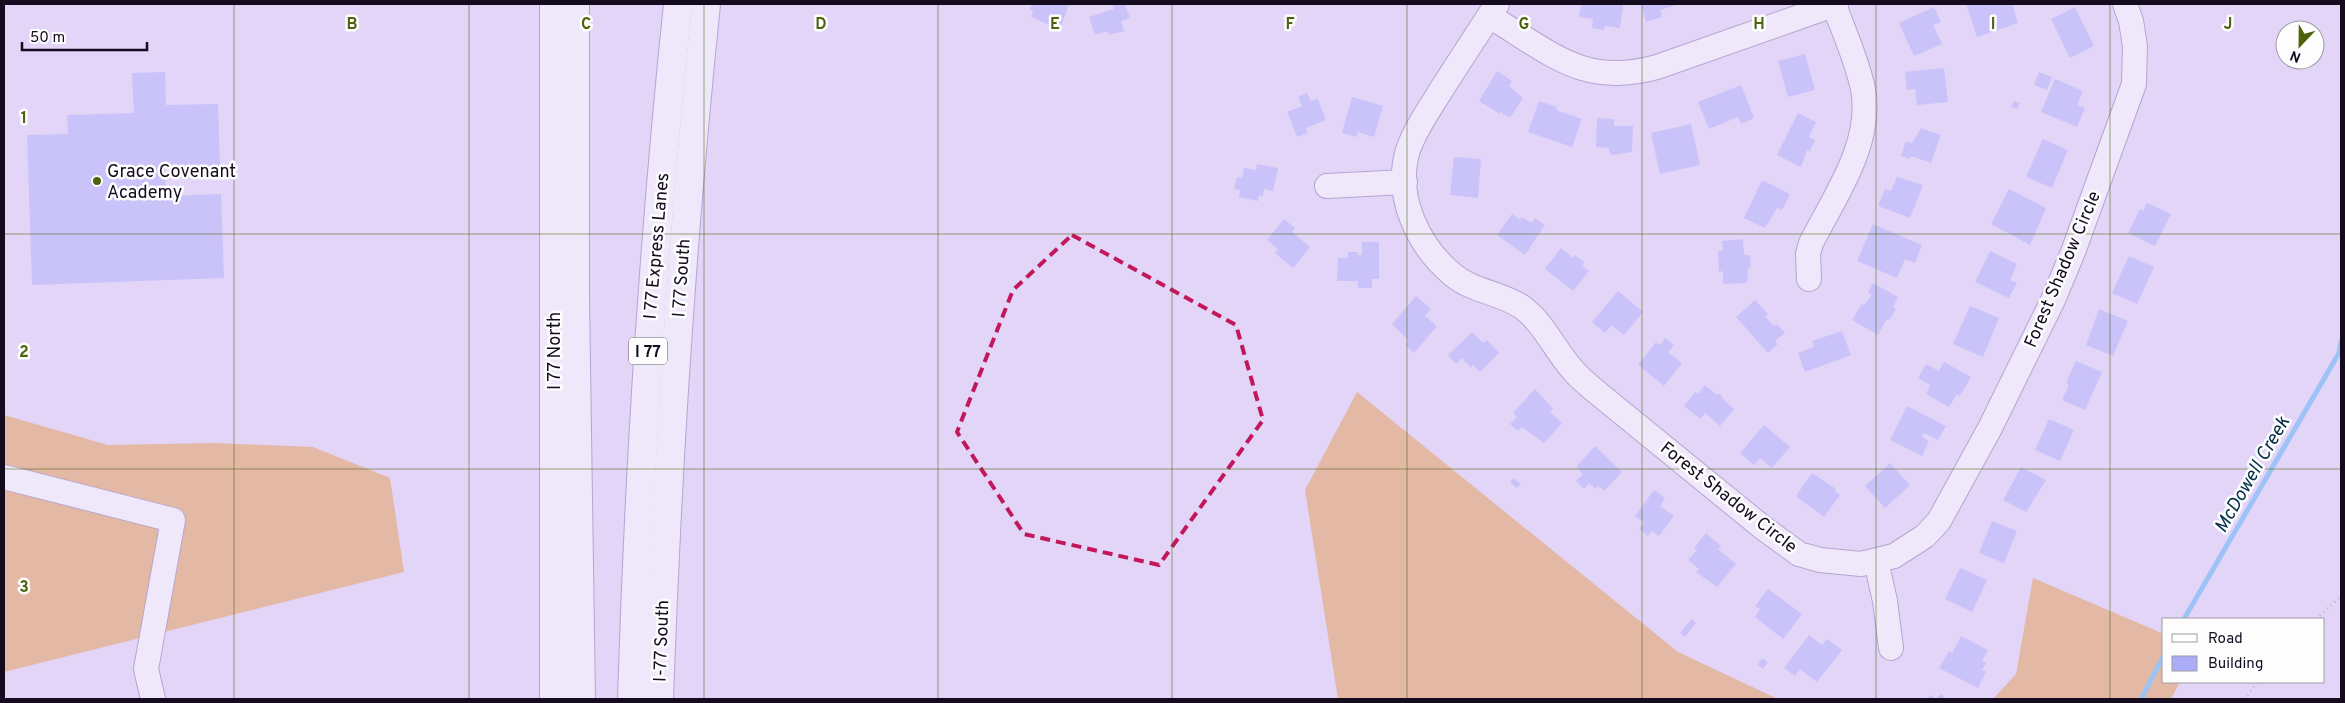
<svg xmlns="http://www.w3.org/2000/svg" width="2345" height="703" viewBox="0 0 2345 703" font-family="Overpass,sans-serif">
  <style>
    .forest { fill: #e59442 }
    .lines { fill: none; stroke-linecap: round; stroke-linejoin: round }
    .stream { stroke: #4badf3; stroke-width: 5 }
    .building { fill: #acadfa }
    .minor-casing { stroke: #806a9f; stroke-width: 26 }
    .highway-casing { stroke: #806a9f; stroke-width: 30 }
    .path { stroke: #9a8eac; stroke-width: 3; stroke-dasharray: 1 4; stroke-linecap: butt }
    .minor { stroke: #fff; stroke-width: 24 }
    .highway { stroke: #fff; stroke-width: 28 }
    .marked { fill: none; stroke: #c2185b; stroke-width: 4; stroke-dasharray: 10 6; stroke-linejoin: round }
    .grid { fill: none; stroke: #4e620d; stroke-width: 1; stroke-opacity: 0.55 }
    .poi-dot { fill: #4e620d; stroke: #fdfdfd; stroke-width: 2 }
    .labels { text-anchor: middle; stroke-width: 5; stroke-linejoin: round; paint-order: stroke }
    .shield { fill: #fdfdfd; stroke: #5a5462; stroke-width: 1 }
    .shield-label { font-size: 16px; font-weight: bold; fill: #140b1f }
    .poi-label { font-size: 18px; fill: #140b1f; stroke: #fdfdfd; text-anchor: start }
    .street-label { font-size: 18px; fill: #140b1f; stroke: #fdfdfd }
    .water-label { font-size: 19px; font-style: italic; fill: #022d49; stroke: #fdfdfd }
    .grid-label { font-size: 16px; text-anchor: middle; font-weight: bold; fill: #4e620d; stroke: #fdfdfd; stroke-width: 5; stroke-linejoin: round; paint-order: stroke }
  </style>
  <rect width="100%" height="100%" fill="#e2d5f8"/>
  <g class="forest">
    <path d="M1357,392L1678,652L1778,699H1338L1305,490Z"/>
    <path d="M4,415L108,445L214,443L313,447L390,478L404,572L4,672Z"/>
    <path d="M2033,578L2164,634V682H2180L2171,699H1993L2016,674Z"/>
  </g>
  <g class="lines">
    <g class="stream">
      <path d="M2184,619L2339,353L2341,342"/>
      <path d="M2141,699L2164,655"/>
    </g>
  </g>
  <g class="building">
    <path d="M1032,4H1069L1060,29L1031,17L1033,11L1030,9Z"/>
    <path d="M1113,4H1125L1130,18L1121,21L1124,31L1109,35L1107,31L1095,35L1089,17L1114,9Z"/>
    <path d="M1581,4L1623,5L1620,28L1605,26L1604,30L1592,28L1593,19L1579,17Z"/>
    <path d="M1641,4H1679L1660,10L1662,17L1646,22Z"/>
    <path d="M1966,4H2012L2018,23L1977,37Z"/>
    <path d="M1934,7L1941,22L1933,25L1942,44L1914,56L1899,23Z"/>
    <path d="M2075,7L2094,46L2070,58L2051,19Z"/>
    <path d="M1805,54L1815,90L1788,97L1778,61Z"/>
    <path d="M1944,68L1948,102L1917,105L1915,89L1907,90L1905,72Z"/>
    <path d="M1497,71L1512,81L1509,86L1523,98L1510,118L1501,112L1500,114L1479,101Z"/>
    <path d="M165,72L166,105L218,104L220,166L165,168L166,196L221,194L224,278L32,285L27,135L68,134L67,115L134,113L132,73Z"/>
    <path d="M2039,72L2052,77L2047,90L2034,85Z"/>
    <path d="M2055,79L2083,91L2077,105L2085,108L2077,127L2041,112Z"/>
    <path d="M1741,85L1754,118L1741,124L1738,117L1709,129L1698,102Z"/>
    <path d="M1307,93L1311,101L1318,99L1326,120L1306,128L1308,133L1297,137L1287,112L1302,106L1298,97Z"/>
    <path d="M1352,97L1383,106L1374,137L1358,132L1356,137L1342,133Z"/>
    <path d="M1539,101L1557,107L1556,110L1582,119L1572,147L1528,132Z"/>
    <path d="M2014,101L2020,103L2017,109L2011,107Z"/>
    <path d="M1798,113L1816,122L1809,137L1815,140L1810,151L1807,150L1801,167L1777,155Z"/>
    <path d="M1597,118L1614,119V126H1633L1632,152L1612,155L1609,152V148L1596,147Z"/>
    <path d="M1691,124L1700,165L1660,174L1651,133Z"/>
    <path d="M1921,128L1941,135L1931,163L1911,156L1910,159L1901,156L1906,141L1912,143Z"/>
    <path d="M2043,139L2068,150L2052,188L2026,177Z"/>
    <path d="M1454,157L1481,159L1478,198L1450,195Z"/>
    <path d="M1257,164L1278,168L1273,191L1264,189L1263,196L1259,195L1258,201L1239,197L1240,190L1234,189L1237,177L1242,178L1244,168L1256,170Z"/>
    <path d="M1897,177L1923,185L1910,218L1878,206L1885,189L1891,191Z"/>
    <path d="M1762,180L1790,194L1782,210L1777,208L1765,228L1744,218Z"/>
    <path d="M2009,189L2046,208L2030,245L1991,224Z"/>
    <path d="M2147,203L2171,214L2155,246L2128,233L2140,209L2143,211Z"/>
    <path d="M1512,214L1520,220L1522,217L1531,223L1535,218L1545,225L1525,255L1497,235Z"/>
    <path d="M1284,219L1295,228L1292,232L1310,247L1293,268L1275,253L1278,249L1267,240Z"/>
    <path d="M1873,224L1922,245L1915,263L1905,259L1897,278L1857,261Z"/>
    <path d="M1743,239L1744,255H1750L1751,267L1748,268L1747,283L1723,284V271L1719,272L1718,251H1723L1722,241Z"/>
    <path d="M1362,242H1379V279H1372V288H1358V281H1337L1338,258H1348V252H1358L1357,255H1362Z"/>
    <path d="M1561,248L1573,258L1575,255L1584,262L1582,266L1589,271L1573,291L1545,269Z"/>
    <path d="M1990,251L2017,264L2010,280L2017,283L2009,298L1975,282Z"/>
    <path d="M2129,256L2154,267L2137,304L2112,293Z"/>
    <path d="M1873,283L1898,297L1893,307L1896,309L1889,320L1887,319L1878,335L1852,320L1862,304L1864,305L1872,295L1868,293Z"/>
    <path d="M1618,291L1643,312L1624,335L1612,325L1605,333L1592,322Z"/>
    <path d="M1416,296L1431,309L1425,316L1437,326L1414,353L1405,345L1409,341L1392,324Z"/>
    <path d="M1755,300L1768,314L1765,316L1774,326L1777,324L1785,333L1775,341L1778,344L1768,353L1736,317Z"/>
    <path d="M1970,306L1999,318L1983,357L1953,344Z"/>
    <path d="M2099,309L2128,321L2113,356L2086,345Z"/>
    <path d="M1842,331L1851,355L1805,372L1798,353L1814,347L1812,341Z"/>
    <path d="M1472,332L1483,343L1487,340L1499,353L1480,372L1473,365L1471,368L1462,358L1456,364L1448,355Z"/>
    <path d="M1665,338L1674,345L1668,352L1682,363L1664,386L1638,365L1656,342L1660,345Z"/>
    <path d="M2076,361L2102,372L2085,410L2062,400L2069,385L2066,383Z"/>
    <path d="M1944,362L1971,377L1960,396L1957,394L1949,407L1926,394L1930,385L1918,378L1926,364L1939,371Z"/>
    <path d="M1705,385L1716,394H1721L1722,398L1734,409L1720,426L1705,413L1700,419L1684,406L1695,392L1698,394Z"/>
    <path d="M1535,389L1553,409L1550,412L1562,423L1544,443L1522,427L1518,431L1510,424L1517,417L1513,413Z"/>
    <path d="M1907,406L1946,426L1938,440L1924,433L1922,437L1929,441L1922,456L1890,440Z"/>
    <path d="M2049,419L2074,430L2060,461L2035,450Z"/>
    <path d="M1764,425L1790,447L1772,468L1760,458L1754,465L1740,453Z"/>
    <path d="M1595,446L1622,472L1604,491L1598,486L1595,489L1589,483L1584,489L1576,481L1583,474L1576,467Z"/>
    <path d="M1890,463L1910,485L1885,508L1865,486Z"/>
    <path d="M2021,467L2046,480L2026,512L2003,500Z"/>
    <path d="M1812,473L1836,489L1835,491L1840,495L1824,517L1796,496Z"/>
    <path d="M1513,478L1521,484L1517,488L1510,482Z"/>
    <path d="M1654,490L1665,498L1660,506L1674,516L1659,536L1652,531L1648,536L1639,529L1644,523L1635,516Z"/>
    <path d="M1992,521L2017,531L2004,563L1979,553Z"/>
    <path d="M1706,533L1721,546L1718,549L1736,564L1717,587L1696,572L1699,569L1688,560L1697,550L1694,548Z"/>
    <path d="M1960,568L1987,580L1972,612L1945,599Z"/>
    <path d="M1768,589L1802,614L1783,639L1755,617L1760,609L1755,606Z"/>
    <path d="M1692,619L1696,623L1685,637L1680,633Z"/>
    <path d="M1809,635L1822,645L1827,639L1842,650L1817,682L1800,669L1795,676L1784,668Z"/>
    <path d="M1961,636L1988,650L1982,661L1986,663L1982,670L1986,672L1978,688L1939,668L1949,651L1952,653Z"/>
    <path d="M1762,658L1768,662L1763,669L1758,665Z"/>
    <path d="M1942,694L1945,699H1925L1932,695L1934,699Z"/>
  </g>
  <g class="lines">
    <defs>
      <g id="minor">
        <path d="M1497,4C1479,31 1461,59 1443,87C1431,107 1416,127 1408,150C1394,196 1418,246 1453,275C1472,291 1501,293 1522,307C1543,322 1555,350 1572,369C1578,377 1586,383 1594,390L1762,527L1799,554L1820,560L1861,564L1894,556L1925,536L1939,521L1990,428L2053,300L2073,252L2134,84L2135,46L2131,21L2125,4"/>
        <path d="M1489,16C1549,51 1582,88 1657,67L1836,4"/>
        <path d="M1327,186L1405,182"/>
        <path d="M1809,279L1808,254L1811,243C1835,196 1873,143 1863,89C1857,60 1844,32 1834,5"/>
        <path d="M4,477L173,520L146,669L153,699"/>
        <path d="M1876,561L1885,601L1891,648"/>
      </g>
      <g id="highway">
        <path d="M554,4V699"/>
        <path d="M575,4V298L581,699"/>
        <path d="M632,699C639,467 654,235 678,4"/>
        <path d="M659,699C667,467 682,235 706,4"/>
      </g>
    </defs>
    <use href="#minor" class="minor-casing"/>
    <use href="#highway" class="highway-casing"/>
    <g class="path">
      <path d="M2316,619L2341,596"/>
      <path d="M2244,699L2258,682"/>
    </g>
    <use href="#minor" class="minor"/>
    <use href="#highway" class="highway"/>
  </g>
  <path d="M0 0H2345V703H0ZM1072,235L1236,325L1263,420L1159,565L1024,534L957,432L1013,290Z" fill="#e2d5f8" fill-opacity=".55" fill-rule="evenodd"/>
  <path class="marked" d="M1072,235L1236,325L1263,420L1159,565L1024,534L957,432L1013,290Z"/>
  <path class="grid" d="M234,4V699M469,4V699M704,4V699M938,4V699M1172,4V699M1407,4V699M1642,4V699M1876,4V699M2110,4V699M4,234H2341M4,469H2341"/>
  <circle class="poi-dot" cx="97" cy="181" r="5"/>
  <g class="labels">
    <rect class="shield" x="629" y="337.5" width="38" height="27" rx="4"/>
    <g class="shield-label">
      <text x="648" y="357">I 77</text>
    </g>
    <g class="poi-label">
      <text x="107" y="177">Grace Covenant<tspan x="107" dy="21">Academy</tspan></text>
    </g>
    <g class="street-label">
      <text transform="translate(656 246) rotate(-85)" y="6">I 77 Express Lanes</text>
      <text transform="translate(2062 269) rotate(-67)" y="6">Forest Shadow Circle</text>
      <text transform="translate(681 278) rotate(-86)" y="6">I 77 South</text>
      <text transform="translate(554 351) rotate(-90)" y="6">I 77 North</text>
      <text transform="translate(1729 497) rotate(38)" y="6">Forest Shadow Circle</text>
      <text transform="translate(661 641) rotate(-88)" y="6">I-77 South</text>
    </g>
    <g class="water-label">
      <text transform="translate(2251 474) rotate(-60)" y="7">McDowell Creek</text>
    </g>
  </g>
  <g class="grid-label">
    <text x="352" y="29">B</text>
    <text x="586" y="29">C</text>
    <text x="821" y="29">D</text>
    <text x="1055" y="29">E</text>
    <text x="1290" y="29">F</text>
    <text x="1524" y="29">G</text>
    <text x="1759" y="29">H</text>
    <text x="1993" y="29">I</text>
    <text x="2228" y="29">J</text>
    <text x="24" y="123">1</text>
    <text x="24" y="357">2</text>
    <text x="24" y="592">3</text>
  </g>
  <rect width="2345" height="703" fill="none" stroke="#140b1f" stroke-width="10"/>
  <rect x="2162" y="618" width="162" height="65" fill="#fdfdfd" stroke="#a09ca4"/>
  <rect x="2172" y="634" width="25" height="8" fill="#ffffff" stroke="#a09ca4"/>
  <text x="2208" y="643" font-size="15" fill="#140b1f">Road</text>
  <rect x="2172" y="656" width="25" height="15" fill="#acadfa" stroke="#a09ca4"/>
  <text x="2208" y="668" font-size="15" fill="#140b1f">Building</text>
  <g transform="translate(2300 45) rotate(202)"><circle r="24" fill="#fdfdfd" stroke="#a09ca4"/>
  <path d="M0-4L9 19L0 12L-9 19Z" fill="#4e620d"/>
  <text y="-8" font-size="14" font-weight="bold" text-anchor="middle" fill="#140b1f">N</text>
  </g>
  <path d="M22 42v8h125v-8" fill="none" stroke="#140b1f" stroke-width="2.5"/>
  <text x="30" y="42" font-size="15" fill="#140b1f" stroke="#fdfdfd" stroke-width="4" paint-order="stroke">50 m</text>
</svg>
